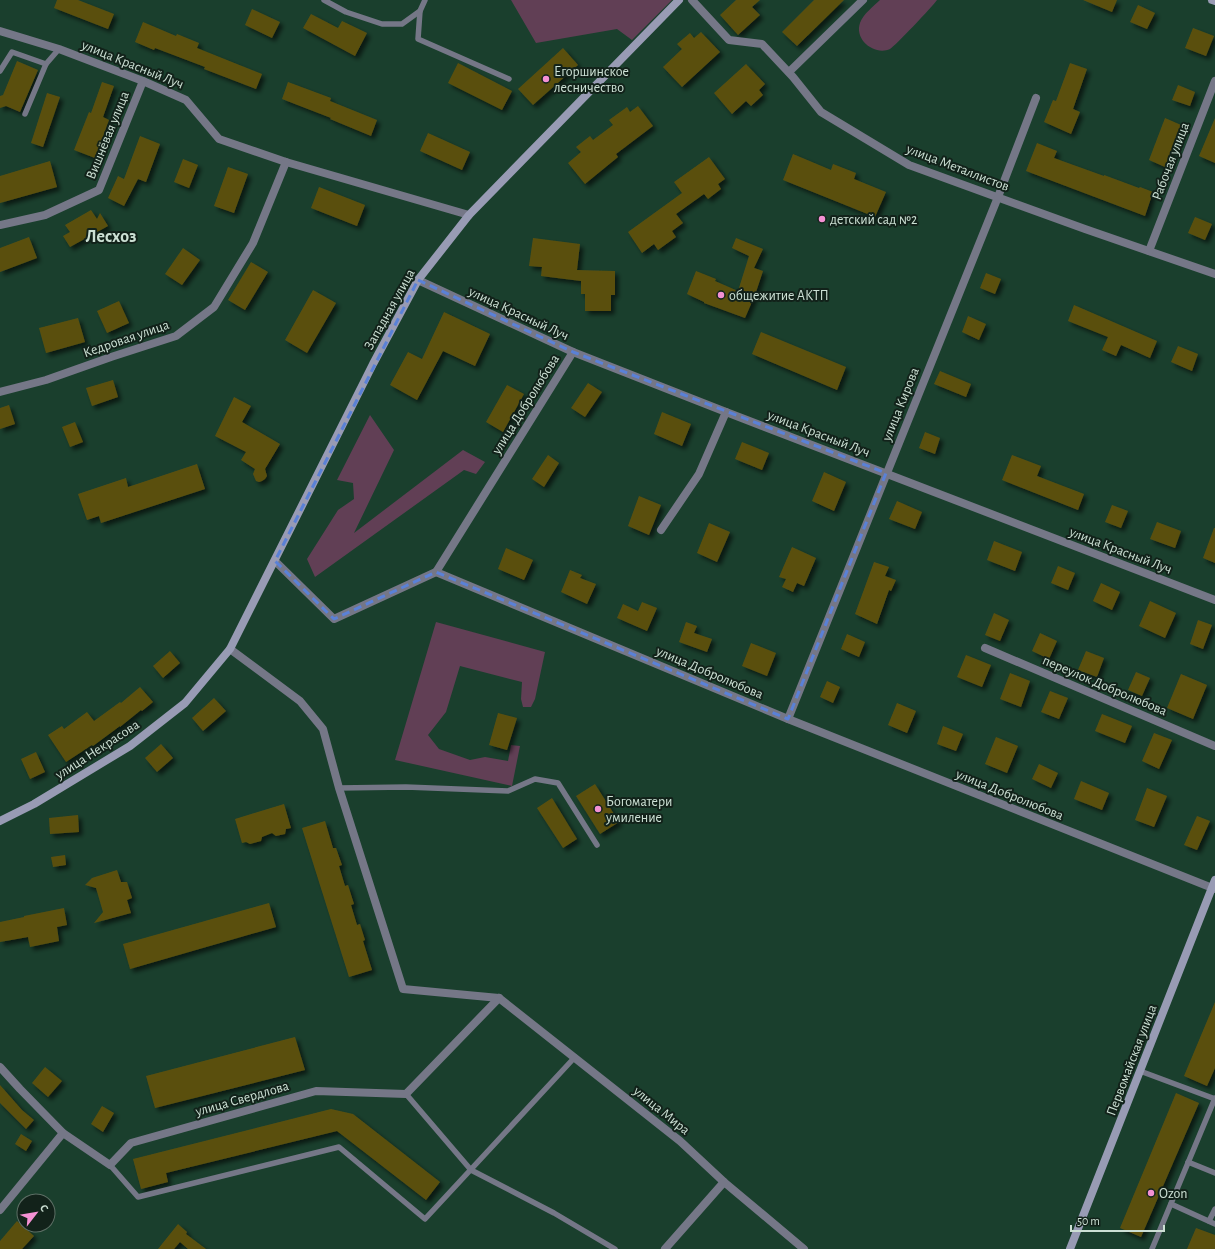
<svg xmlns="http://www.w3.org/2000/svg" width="1215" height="1249" viewBox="0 0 1215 1249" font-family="'Alegreya Sans',sans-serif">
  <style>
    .green { fill: #613f55 }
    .building { fill: #5a5011; filter: url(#shadow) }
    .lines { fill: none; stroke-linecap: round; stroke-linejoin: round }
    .lane { stroke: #757787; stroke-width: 5.5 }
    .street { stroke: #757787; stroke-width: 8 }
    .secondary { stroke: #989bb4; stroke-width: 8 }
    .marked { fill: none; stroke: #5a81d7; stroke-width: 3; stroke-dasharray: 8 5; stroke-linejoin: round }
    .poi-dot { fill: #f491d4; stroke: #12221a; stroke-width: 1.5 }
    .labels { text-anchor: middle; stroke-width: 4; stroke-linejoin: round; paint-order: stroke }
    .street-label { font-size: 14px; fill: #cce0d4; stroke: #12221a }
    .poi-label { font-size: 14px; fill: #cce0d4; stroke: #12221a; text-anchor: start }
    .district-label { font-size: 18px; font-weight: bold; fill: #cce0d4; stroke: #12221a }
  </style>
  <defs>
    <filter id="shadow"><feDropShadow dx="3.5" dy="3.5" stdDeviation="2" flood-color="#0009"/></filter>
  </defs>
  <rect width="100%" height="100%" fill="#1a3f2d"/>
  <g class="green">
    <path d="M511,0H672L632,40L617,29L536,43Z"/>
    <path d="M880,0H937C933,6 895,46 890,49C875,56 854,40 860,23C863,14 874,6 880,0Z"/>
    <path d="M370,415L394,450L354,533L463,450L485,462L476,474L464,470L315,577L307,559L338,510L354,499L353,483L337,480Z"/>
    <path d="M436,622L545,652L535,699L531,707H523L521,699L522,682L460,666L446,712L428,735L439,749L470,760L485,757L508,761L511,745L520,746L512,786L395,760Z"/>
  </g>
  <g class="building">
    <path d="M57,0H78L114,14L108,29L54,8Z"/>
    <path d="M736,0H760L752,7L760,15L738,35L720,15Z"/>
    <path d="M814,0H844L797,46L782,32Z"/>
    <path d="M1083,0H1117L1112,12Z"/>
    <path d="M1138,5L1155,13L1147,29L1130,22Z"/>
    <path d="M252,9L280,22L272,38L245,25Z"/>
    <path d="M311,14L338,28L342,21L367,33L355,56L303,28Z"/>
    <path d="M143,22L176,36L177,34L199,43L197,48L262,74L256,89L204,69L205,67L155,48L154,50L135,42Z"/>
    <path d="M1193,28L1214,36L1206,56L1185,48Z"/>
    <path d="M701,32L720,52L682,87L663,67L682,49L677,44L690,33L694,38Z"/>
    <path d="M563,48L578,65L533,105L518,89Z"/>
    <path d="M17,61L38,70L20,112L6,106L0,108V96L3,95Z"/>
    <path d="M458,63L512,91L502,110L448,83Z"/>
    <path d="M1070,63L1087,69L1073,109L1080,112L1071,134L1044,122L1053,100L1056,101Z"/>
    <path d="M746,64L765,84L759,90L763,95L751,106L746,101L732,114L714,93Z"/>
    <path d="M102,82L114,86L103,117L109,120L95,158L74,150L89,112L91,113Z"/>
    <path d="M288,82L331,98L330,101L377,120L371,136L330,119L331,118L282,99Z"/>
    <path d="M1178,85L1195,92L1190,106L1172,100Z"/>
    <path d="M47,93L60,97L43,147L31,143Z"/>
    <path d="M638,106L653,126L616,154L618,157L585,184L568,163L581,152L576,147L590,136L593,140L613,125L609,120L627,107L630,112Z"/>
    <path d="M1165,118L1181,125L1165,167L1149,160Z"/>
    <path d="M1215,118V163L1199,156Z"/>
    <path d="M428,133L470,152L462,170L420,151Z"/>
    <path d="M140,136L160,144L146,182L138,179L124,206L108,198L118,176L124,179Z"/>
    <path d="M1037,143L1057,151L1054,158L1104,176V175L1139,188L1140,187L1153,192L1145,216L1026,171Z"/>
    <path d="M793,154L831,170L833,164L856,173L854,179L886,192L875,217L783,180Z"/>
    <path d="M709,157L725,179L718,184L721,189L708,199L704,194L676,214L683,223L672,231L676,237L658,250L654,244L642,253L628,232L682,193L674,182Z"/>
    <path d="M183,159L198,165L189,188L174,182Z"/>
    <path d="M50,161L57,187L0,203V176Z"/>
    <path d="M228,167L248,174L234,213L214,206Z"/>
    <path d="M319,187L365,205L357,226L311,208Z"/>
    <path d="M91,210L97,219L100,213L108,226L70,247L63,236L70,232L65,225Z"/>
    <path d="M1195,217L1212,224L1205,240L1188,233Z"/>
    <path d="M29,237L37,258L0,272V248Z"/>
    <path d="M533,238L580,244L577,270L615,271V295H611V311H585V294H581V281L541,276L542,267L529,266Z"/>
    <path d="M736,238L763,249L754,268L763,271L755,295L745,318L704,303V302L687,294L696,271L716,279L715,281L738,291L749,256L732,248Z"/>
    <path d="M183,248L200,260L182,285L165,274Z"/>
    <path d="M251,262L268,272L245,310L228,300Z"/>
    <path d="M986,273L1001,279L995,294L980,288Z"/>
    <path d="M313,290L336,303L307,353L285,340Z"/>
    <path d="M119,301L129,323L107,333L97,311Z"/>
    <path d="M1074,305L1157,341L1150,358L1121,345L1116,356L1102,350L1108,337L1068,321Z"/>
    <path d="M444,312L490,334L475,366L443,351L417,400L390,385L408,352L422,359Z"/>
    <path d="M968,316L986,324L979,340L962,332Z"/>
    <path d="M78,318L85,342L46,353L39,328Z"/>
    <path d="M761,332L846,367L837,390L752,354Z"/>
    <path d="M1178,346L1198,354L1192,371L1171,362Z"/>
    <path d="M940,371L971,384L966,397L934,384Z"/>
    <path d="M113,380L118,397L92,406L86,388Z"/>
    <path d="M588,383L602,392L585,417L571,408Z"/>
    <path d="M507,385L524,394L503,432L486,422Z"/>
    <path d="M234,397L251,406L242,422L280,444L265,469L267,476L265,479L262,481L259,482L256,481L253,474L255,469L241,460L246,452L215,436Z"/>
    <path d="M9,405L15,424L0,429V408Z"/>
    <path d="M662,412L691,424L682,446L654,434Z"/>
    <path d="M75,422L83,442L70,447L62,427Z"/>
    <path d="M925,432L940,438L935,454L919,448Z"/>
    <path d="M742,442L769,453L762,470L735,459Z"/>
    <path d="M548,455L559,463L544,487L532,479Z"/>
    <path d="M1012,455L1041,466L1037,476L1084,494L1078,510L1002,480Z"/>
    <path d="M197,464L205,489L101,523L99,516L87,520L78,494L126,478L128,487Z"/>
    <path d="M824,472L846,482L834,511L812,501Z"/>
    <path d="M639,496L661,505L649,535L628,526Z"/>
    <path d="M897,501L922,512L915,529L889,519Z"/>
    <path d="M1112,505L1128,511L1121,528L1105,522Z"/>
    <path d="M1157,522L1181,531L1175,548L1150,539Z"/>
    <path d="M709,523L730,532L717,562L697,553Z"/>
    <path d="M1214,528H1215V563L1203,558Z"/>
    <path d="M994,541L1022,552L1015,571L987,560Z"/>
    <path d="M792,547L816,558L804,586L797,583L793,592L782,587L786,579L779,577Z"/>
    <path d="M506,548L533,560L524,580L498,569Z"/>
    <path d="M874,562L889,567L885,576L896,580L891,591L889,590L877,624L855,614Z"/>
    <path d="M1058,566L1075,573L1068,590L1051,583Z"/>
    <path d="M570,570L582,575L580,578L596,584L587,604L561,592Z"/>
    <path d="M1101,583L1120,592L1112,610L1093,601Z"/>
    <path d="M1150,601L1176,613L1165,638L1139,626Z"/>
    <path d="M642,602L657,608L647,631L617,618L623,604L638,611Z"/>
    <path d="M994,613L1009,620L1000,641L985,635Z"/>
    <path d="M1198,620L1212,625L1203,649L1190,644Z"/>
    <path d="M686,622L697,626L694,633L712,639L707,652L679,642Z"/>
    <path d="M1040,633L1057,641L1049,659L1032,651Z"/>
    <path d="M847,634L865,642L859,657L841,649Z"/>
    <path d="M751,643L776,653L767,676L742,666Z"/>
    <path d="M170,651L180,663L163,678L153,666Z"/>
    <path d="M1086,651L1104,658L1097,677L1078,670Z"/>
    <path d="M966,655L991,665L982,687L957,677Z"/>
    <path d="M1136,672L1150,678L1142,696L1128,690Z"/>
    <path d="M1010,673L1030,681L1021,707L1000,699Z"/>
    <path d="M1181,674L1207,685L1193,719L1167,708Z"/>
    <path d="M827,681L840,687L833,703L820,697Z"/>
    <path d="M140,687L153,702L142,711L141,710L120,727V726L93,746L92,745L66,762L48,735L62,726L64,729L87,712L94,721L120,702L121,703Z"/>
    <path d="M1050,691L1068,698L1059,719L1041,712Z"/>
    <path d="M214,698L226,711L203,731L192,718Z"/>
    <path d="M897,703L916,711L907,733L888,725Z"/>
    <path d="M498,713L517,718L507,750L489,745Z"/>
    <path d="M1102,714L1132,726L1125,743L1095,731Z"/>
    <path d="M943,726L963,734L956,751L937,744Z"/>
    <path d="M1154,733L1172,740L1159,769L1142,761Z"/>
    <path d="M996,737L1018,746L1007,773L985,764Z"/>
    <path d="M161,744L173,758L157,772L145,758Z"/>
    <path d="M36,752L45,772L30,779L21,759Z"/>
    <path d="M1039,764L1058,773L1051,788L1032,779Z"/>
    <path d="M1081,781L1109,793L1102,810L1074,799Z"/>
    <path d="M595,784L619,822L600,834L576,796Z"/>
    <path d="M1147,788L1167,796L1154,827L1135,820Z"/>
    <path d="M552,798L577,839L563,848L537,808Z"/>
    <path d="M284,804L291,828L286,829L285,834L276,836L272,833L262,837L261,841L250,844L246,842L242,843L235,819Z"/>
    <path d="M78,815L79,832L50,834L49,818Z"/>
    <path d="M1197,816L1210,821L1197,850L1184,845Z"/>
    <path d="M325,821L333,848H336L342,865L339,866L345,886L348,885L354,904L351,905L357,925L360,924L365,940L363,941L372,970L349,977L302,828Z"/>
    <path d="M65,855L66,865L53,867L51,857Z"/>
    <path d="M117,870L121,882H127L132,898L127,900L131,913L94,923L103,912L96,888L85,885L92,878Z"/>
    <path d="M269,903L276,927L130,969L123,944Z"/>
    <path d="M64,908L67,925L57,927L59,941L30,947L28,937L0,942V922L24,917V916Z"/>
    <path d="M1215,1002V1068L1207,1086L1184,1076Z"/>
    <path d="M295,1037L305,1070L155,1108L146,1076Z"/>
    <path d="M45,1067L62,1081L48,1097L32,1083Z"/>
    <path d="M0,1085L22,1110L34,1120L26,1129L0,1103Z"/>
    <path d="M1176,1093L1199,1103L1141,1237L1120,1228Z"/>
    <path d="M102,1106L114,1113L103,1132L91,1124Z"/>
    <path d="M331,1109L353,1114L440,1182L426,1200L337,1131L166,1173L168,1182L141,1189L133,1159Z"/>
    <path d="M21,1134L32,1141L26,1151L15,1144Z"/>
    <path d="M17,1221L34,1236L22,1249H0V1241Z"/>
    <path d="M178,1224L187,1232L186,1234L206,1249H188L180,1242L174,1249H158Z"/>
    <path d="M1196,1228L1215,1235V1249H1187Z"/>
  </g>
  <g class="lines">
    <g class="lane">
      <path d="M324,0L346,12L382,24H402L420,11L425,0"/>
      <path d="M420,11L418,39L509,79"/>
      <path d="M0,71L12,52L46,64L59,49"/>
      <path d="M25,114L46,64"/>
      <path d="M339,788L406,787L508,791L535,779L558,783L597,845"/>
      <path d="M1140,1071L1215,1099"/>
      <path d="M406,1094L471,1170L554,1213L615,1249"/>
      <path d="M1188,1162L1215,1173"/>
      <path d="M110,1165L138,1197L339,1147L425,1219L575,1057"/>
      <path d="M1171,1204L1215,1224"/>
      <path d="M1209,1221L1215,1209"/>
      <path d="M1152,1249L1215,1098"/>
    </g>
    <g class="street">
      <path d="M692,0L729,40L762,44L793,77L821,112L909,165L1085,229L1215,274"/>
      <path d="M0,31L59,49L143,81L186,100L219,139L286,162L469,215"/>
      <path d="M789,72L863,0"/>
      <path d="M0,225L45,215L99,190L143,81"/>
      <path d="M1149,251L1215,81"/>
      <path d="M418,280L573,352L726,412L1215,600"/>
      <path d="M573,352L436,572L788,719L1215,889"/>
      <path d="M0,392L46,380L111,357L176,336L214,307L253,243L286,162"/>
      <path d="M661,530L699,474L726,412"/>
      <path d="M275,561L334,619L436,572"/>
      <path d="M985,648L1215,746"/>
      <path d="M230,649L300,701L323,729L339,788L403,989L499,998"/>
      <path d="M788,719L998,197L1036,98"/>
      <path d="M499,998L680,1141L724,1182L804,1249"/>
      <path d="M0,1067L20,1089L63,1133L110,1165L131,1143L316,1091L406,1094L499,998"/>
      <path d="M0,1210L63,1133"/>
      <path d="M665,1249L724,1182"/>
    </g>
    <g class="secondary">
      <path d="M1212,0L1215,1"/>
      <path d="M0,821L34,804L130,746L185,703L230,649L373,364L418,280L469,215L679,0"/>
      <path d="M1070,1249L1215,880"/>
    </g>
  </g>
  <path class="marked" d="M418,280L573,352L886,473L788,719L436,572L334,619L275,561Z"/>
  <g class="poi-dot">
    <circle cx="546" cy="79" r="4"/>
    <circle cx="822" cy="219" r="4"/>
    <circle cx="721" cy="295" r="4"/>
    <circle cx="598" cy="809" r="4"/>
    <circle cx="1151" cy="1193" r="4"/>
  </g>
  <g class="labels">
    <g class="street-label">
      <text transform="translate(133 64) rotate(22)" y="5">улица Красный Луч</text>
      <text transform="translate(107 135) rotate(-68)" y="5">Вишнёвая улица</text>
      <text transform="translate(1170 161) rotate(-69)" y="5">Рабочая улица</text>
      <text transform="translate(958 167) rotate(21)" y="5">улица Металлистов</text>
      <text transform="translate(389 309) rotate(-61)" y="5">Западная улица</text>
      <text transform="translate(519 313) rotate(25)" y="5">улица Красный Луч</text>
      <text transform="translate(126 338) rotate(-19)" y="5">Кедровая улица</text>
      <text transform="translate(525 404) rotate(-58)" y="5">улица Добролюбова</text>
      <text transform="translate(900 404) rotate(-68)" y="5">улица Кирова</text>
      <text transform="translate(819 433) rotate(21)" y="5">улица Красный Луч</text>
      <text transform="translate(1121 550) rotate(21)" y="5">улица Красный Луч</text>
      <text transform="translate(710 672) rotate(23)" y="5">улица Добролюбова</text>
      <text transform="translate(1105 685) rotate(23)" y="5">переулок Добролюбова</text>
      <text transform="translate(97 749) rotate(-33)" y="5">улица Некрасова</text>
      <text transform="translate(1010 794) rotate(22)" y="5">улица Добролюбова</text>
      <text transform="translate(1131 1060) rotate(-69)" y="5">Первомайская улица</text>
      <text transform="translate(242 1098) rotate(-16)" y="5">улица Свердлова</text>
      <text transform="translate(662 1110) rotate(39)" y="5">улица Мира</text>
    </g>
    <g class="poi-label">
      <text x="554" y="76">Егоршинское<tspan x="554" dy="16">лесничество</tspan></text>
      <text x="830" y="224">детский сад №2</text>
      <text x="729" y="300">общежитие АКТП</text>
      <text x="606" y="806">Богоматери<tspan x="606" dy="16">умиление</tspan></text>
      <text x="1159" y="1198">Ozon</text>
    </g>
    <g class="district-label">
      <text x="111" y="242">Лесхоз</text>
    </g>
  </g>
  <g transform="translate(36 1213) rotate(59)"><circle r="19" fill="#12221a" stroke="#5c6e64"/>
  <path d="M0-3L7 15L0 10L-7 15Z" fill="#f491d4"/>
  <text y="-6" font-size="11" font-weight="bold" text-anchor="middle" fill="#cce0d4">С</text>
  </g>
  <path d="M1071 1225v6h93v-6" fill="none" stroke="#cce0d4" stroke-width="2"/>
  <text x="1077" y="1225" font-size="12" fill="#cce0d4" stroke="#12221a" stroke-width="3" paint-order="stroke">50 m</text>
</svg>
